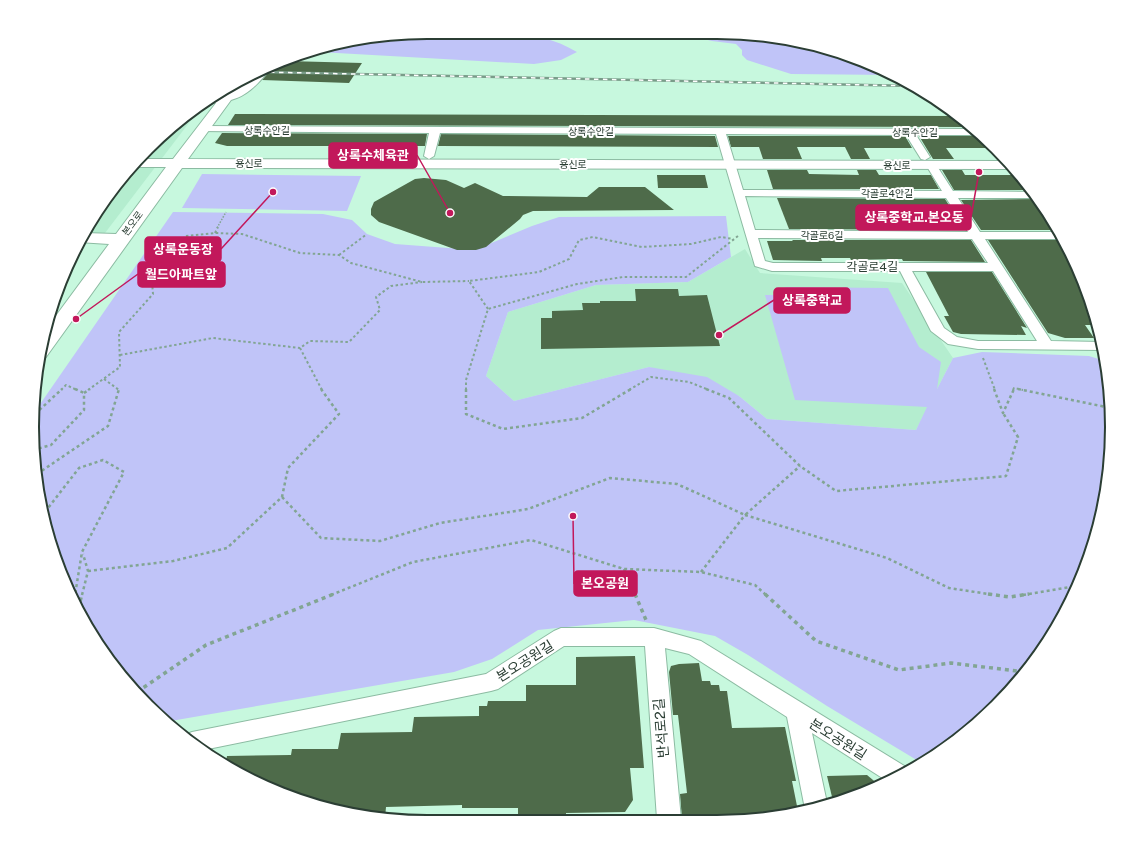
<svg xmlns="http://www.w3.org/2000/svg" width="1144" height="854" viewBox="0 0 1144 854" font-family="'Public Sans','Noto Sans KR',sans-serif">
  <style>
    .built { fill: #b4edcf }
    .green { fill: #c0c4f8 }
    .building { fill: #4e6b4a }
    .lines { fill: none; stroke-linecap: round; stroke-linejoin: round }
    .street-casing { stroke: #8cbba2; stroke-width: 2 }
    .secondary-casing { stroke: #8cbba2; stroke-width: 2 }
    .path-far3 { stroke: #82a593; stroke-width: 1.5; stroke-dasharray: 1.5 1.5; stroke-linecap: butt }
    .path-far2 { stroke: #82a593; stroke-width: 2; stroke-dasharray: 2.5 2.5; stroke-linecap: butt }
    .path-far1 { stroke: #82a593; stroke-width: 2.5; stroke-dasharray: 3 3; stroke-linecap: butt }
    .path { stroke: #82a593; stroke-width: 3.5; stroke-dasharray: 4 4; stroke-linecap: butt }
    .street { fill: #fff; fill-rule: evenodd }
    .secondary { fill: #fff; fill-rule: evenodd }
    .rail-casing { stroke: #799c89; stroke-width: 2.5 }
    .rail { stroke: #fff; stroke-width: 1.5; stroke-dasharray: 4.5; stroke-linecap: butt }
    .labels { text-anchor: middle; stroke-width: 4; stroke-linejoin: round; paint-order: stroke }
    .far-street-label { font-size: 10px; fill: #2b3e34; stroke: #fff }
    .street-label { font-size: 12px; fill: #2b3e34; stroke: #fff }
    .near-street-label { font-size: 14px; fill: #2b3e34; stroke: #fff }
    .rim { fill: none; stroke: #2b3e34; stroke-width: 2 }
    .leader { fill: none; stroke: #c2185b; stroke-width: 1.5 }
    .callout-dot { fill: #c2185b; stroke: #fff; stroke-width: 1.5 }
    .callout { fill: #c2185b; stroke: #c2185b; stroke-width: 1.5 }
    .callout-label { font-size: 13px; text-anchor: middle; font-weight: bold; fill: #fff }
  </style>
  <rect width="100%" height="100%" fill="#c7f8de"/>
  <g class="built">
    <path d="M201,107L105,233H84L99,207L148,148Z"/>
    <path d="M745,249L760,273L902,283L953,358L916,430L767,419L739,396L649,367L514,401L486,376L508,312L596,285L688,282Z"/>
  </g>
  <g class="green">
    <path d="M427,32C476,32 533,25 577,52L561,60L534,64L319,52L317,49L325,46Z"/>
    <path d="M686,33H743L819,45L868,62L893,75L791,74L747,60L742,55V50L736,44L712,41L687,35Z"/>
    <path d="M202,174L361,176L347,211L182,208Z"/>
    <path d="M173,212L323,214L352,220L367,234L395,244L475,250L532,226L559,217L726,216L731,257L688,282L596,285L508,312L486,376L514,401L649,367L707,377L739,396L767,419L916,430L927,407L795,400L765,295H787L785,287L888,288L919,347L941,362L937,389L953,358L982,352L1089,356L1105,361L1111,401L1109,479L1091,554L1059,625L1014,688L957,741L920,762L827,706L748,655L715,636L634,620L538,630L492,659L454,672L165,722L113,667L85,624L53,554L33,453L36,410Z"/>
  </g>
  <g class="building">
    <path d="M287,61L362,63L349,83L262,80L269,72V69Z"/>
    <path d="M235,114L960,116L973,127L228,125Z"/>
    <path d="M222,133L427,134L425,146H227L215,143Z"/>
    <path d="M441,134L715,136L718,147L438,146Z"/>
    <path d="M728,136H905L912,148H864L870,159H851L845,147H797L802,159H763L759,147H731Z"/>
    <path d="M919,136H980L989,148H946L954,159H933Z"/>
    <path d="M767,170H807L809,174L859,175L857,170H876L879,175H931L939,189H773Z"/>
    <path d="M942,170H962L965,175H1020L1033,190H954Z"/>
    <path d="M657,175H705L708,188H658Z"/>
    <path d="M424,178L446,180L464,188L475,183L503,196L587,197L599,187H645L674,210L533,211L523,215L520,219L486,247L476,250H457L379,222L371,215V209L374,202L415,179Z"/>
    <path d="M777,198L945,199L965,230L789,229Z"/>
    <path d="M1038,199L1058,230H981L961,200Z"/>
    <path d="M792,240H971L985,262L903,261L902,259L851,260L850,258H821L822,261L773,260L767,241H793Z"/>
    <path d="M988,240H1064L1071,252L1099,325H1085L1094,338H1065L1048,333Z"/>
    <path d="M926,272H992L1027,328L1021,326L1026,335L961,334L953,332L944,316H949Z"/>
    <path d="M635,289H678L679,296L707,295L720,346L541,349V318H552V311L583,310L582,303H600V301H636Z"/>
    <path d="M635,656L644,768H630L633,800L625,812L566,813V819L518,820V808H462V805L386,807L385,818L300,801L225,766L227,756L291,755L292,749H338L341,733L412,732L414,717L479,716V706H487L488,701H526V685H576V657Z"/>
    <path d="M699,663L702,681H710L711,685H719L720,691H727L732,728L785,727L796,781H792L798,811L769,819H682L680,794L687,793L678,715H673L669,672L671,666L679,664Z"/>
    <path d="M867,775L879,785L868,792L833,801L827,776Z"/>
  </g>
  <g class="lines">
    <defs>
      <g id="street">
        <path d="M202,126L976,129L982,135H916L930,157L925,160L921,159L906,135L726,134L743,190L942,191L926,165L931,162L935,163L953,191L1034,192L1037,198H958L980,232H1059L1063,239H985L1051,341L1101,342L1103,350L978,349L948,344L931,331L900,271H772L755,266L716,134L440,133L434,156L429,159L424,156L429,133L198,131L197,129ZM745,196L946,198L968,232L755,230ZM758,238L972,239L988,263H773L765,261ZM912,271H993L1037,341H978L957,337L944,328Z"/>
        <path d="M561,628H654L701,641L906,767L907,769L887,781L812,733L827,803L805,809L787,717L689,654L665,648L681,819H657L645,646H564L498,689L491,691L203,750L183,736L192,732L486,674L554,631Z"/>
      </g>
      <path id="secondary" d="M267,69L268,71L266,74C256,86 246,96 231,100L188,159L1006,161L1014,169L182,168L46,357L39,359L40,350L47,328L109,244L78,242L84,233L116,234L166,167H132L139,159H173L216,103L208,102L220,92H230L236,89L251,76Z"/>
    </defs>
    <use href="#street" class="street-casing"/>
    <use href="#secondary" class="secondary-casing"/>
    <path class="path-far3" d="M217,228L226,212"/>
    <g class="path-far2">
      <path d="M215,233L218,227"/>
      <path d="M339,255L367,234"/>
      <path d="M488,309L469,281L539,272L569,259L579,240L593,237L642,247L691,244L721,237L733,239"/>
      <path d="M120,355L213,338L300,348"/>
      <path d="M983,358L995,390"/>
      <path d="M104,379L119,390"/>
      <path d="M61,390L66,385L77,390"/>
      <path d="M88,390L120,367L119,332L153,294L152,282L185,236L215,233L242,234L300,253L339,255L351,263L422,282L469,281"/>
      <path d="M322,390L300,348L310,341L349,342L380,310L376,297L391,286L422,282"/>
      <path d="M466,390V380L488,309L577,284L623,277H686L738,236"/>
      <path d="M629,390L651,377L689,382L709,390"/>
      <path d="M1013,390L1014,388L1023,390"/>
    </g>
    <g class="path-far1">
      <path d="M75,389L84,393"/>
      <path d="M466,389V414L503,429L582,418L631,389"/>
      <path d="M706,389L729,398L800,466L836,491L1006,476L1018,437L1003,413"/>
      <path d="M994,389L1003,413L1014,389"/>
      <path d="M1018,389L1111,408"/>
      <path d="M84,393L90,389"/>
      <path d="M35,414L62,389"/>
      <path d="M33,450L51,445L84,410V393"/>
      <path d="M37,474L108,426L119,389"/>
      <path d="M282,497L321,538L380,541L440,523L528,509L610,478L677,484L745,515L800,466"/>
      <path d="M45,512L79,468L103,460L124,472L82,552L75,595"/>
      <path d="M624,569L635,595"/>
      <path d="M88,571L173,561L227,548L282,497L288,468L339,414L321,389"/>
      <path d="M701,572L745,515L887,558L949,588L995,595"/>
      <path d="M82,595L88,571L83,554"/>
      <path d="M331,595L413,562L531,540L624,569L701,572L755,585L766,595"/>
      <path d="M1023,595L1076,586"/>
    </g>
    <g class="path">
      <path d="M635,594L646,620"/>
      <path d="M765,594L816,641L899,670L951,663L1025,672"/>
      <path d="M988,594L1010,597L1029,594"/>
      <path d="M74,600L75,594"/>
      <path d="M78,609L82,594"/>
      <path d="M137,692L206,645L334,594"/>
    </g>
    <use href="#street" class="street"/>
    <use href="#secondary" class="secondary"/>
    <defs>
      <path id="rail" d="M261,72L913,86"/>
    </defs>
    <use href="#rail" class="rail-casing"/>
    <use href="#rail" class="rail"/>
  </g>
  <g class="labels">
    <g class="far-street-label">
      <text x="267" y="134">상록수안길</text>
      <text x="591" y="135">상록수안길</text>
      <text x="915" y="136">상록수안길</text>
      <text x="249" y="167">용신로</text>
      <text x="573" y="168">용신로</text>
      <text x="897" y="169">용신로</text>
      <text x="887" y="197">각골로4안길</text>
      <text transform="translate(132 223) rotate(-53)" y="4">본오로</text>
      <text x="822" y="239">각골로6길</text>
    </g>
    <g class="street-label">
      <text x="872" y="271">각골로4길</text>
    </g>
    <g class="near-street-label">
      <text transform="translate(525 661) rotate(-32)" y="5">본오공원길</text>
      <text transform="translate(661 728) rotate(-95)" y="5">반석로2길</text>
      <text transform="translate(838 739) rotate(32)" y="5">본오공원길</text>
    </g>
  </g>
  <path d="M0 0H1144V854H0ZM427 39H717A388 388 0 0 1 1105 427V427A388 388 0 0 1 717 815H427A388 388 0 0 1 39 427V427A388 388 0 0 1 427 39Z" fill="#fff" fill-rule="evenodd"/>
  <path class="rim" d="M427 39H717A388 388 0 0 1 1105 427V427A388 388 0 0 1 717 815H427A388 388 0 0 1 39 427V427A388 388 0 0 1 427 39Z"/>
  <path class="leader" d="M450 213L417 155M979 172L971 217M273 192L221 249M76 319L138 274M719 335L774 300M573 516L574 584"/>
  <g class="callout-dot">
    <circle cx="450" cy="213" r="4"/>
    <circle cx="979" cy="172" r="4"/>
    <circle cx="273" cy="192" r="4"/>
    <circle cx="76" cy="319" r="4"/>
    <circle cx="719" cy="335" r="4"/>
    <circle cx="573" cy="516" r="4"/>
  </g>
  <g class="callout">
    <rect x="329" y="143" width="88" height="25" rx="4"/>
    <rect x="856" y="205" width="115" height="25" rx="4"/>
    <rect x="145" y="237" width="76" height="25" rx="4"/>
    <rect x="138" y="262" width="87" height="25" rx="4"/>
    <rect x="774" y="288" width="76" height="25" rx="4"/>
    <rect x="574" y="571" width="63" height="25" rx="4"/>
  </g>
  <g class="callout-label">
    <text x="373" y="160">상록수체육관</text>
    <text x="914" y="222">상록중학교.본오동</text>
    <text x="183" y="254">상록운동장</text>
    <text x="181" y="279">월드아파트앞</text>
    <text x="812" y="305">상록중학교</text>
    <text x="605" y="588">본오공원</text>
  </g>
</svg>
